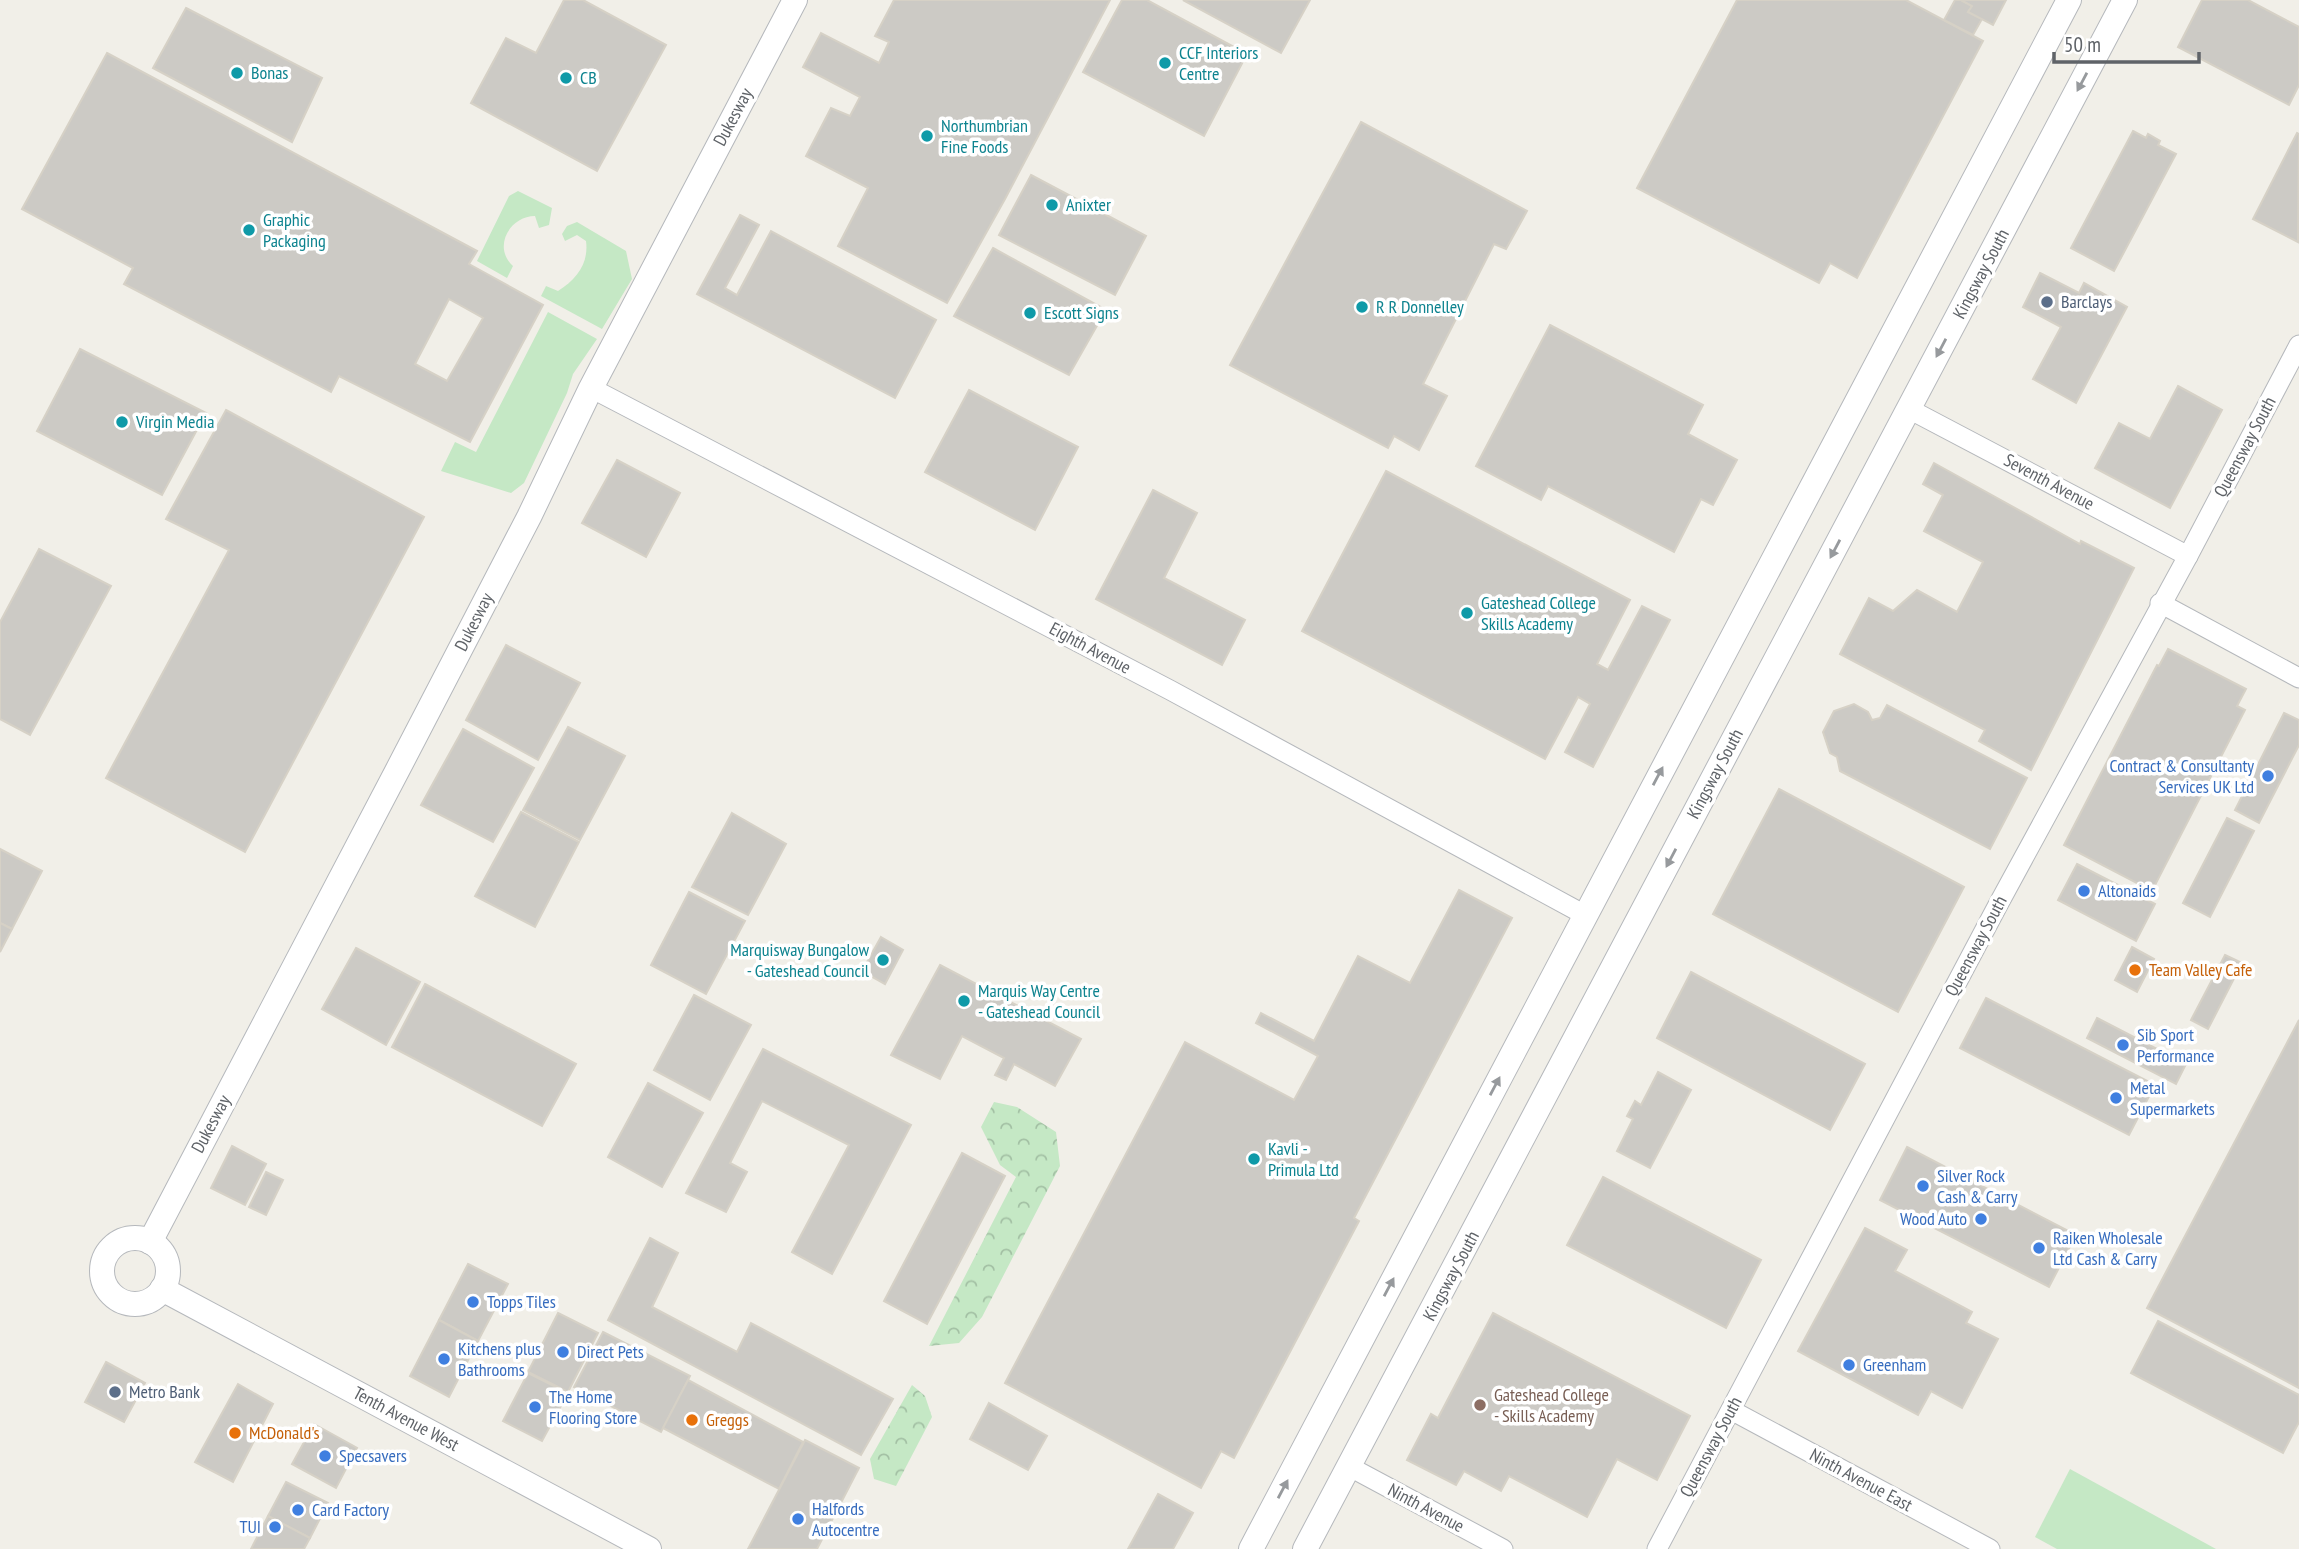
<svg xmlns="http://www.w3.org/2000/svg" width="2299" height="1549" viewBox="0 0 2299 1549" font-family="'PT Sans Narrow',sans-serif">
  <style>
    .green { fill: #c5e8c5 }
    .forest { fill: url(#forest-crowns) }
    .building { fill: #cccac5; stroke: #d6d1c6; stroke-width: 2; fill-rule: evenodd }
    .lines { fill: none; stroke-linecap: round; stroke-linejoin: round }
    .minor-casing { stroke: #b5b8bc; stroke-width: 21 }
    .tertiary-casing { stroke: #b5b8bc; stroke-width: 26 }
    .minor { stroke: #fff; stroke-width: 19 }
    .tertiary { stroke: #fff; stroke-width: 24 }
    .oneway { fill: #979a9d }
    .culture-dot { fill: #0f9aa8; stroke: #fff; stroke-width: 2.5 }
    .service-dot { fill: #5c6f8a; stroke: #fff; stroke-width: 2.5 }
    .shop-dot { fill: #3f7fe0; stroke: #fff; stroke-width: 2.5 }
    .food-dot { fill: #e8710a; stroke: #fff; stroke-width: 2.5 }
    .education-dot { fill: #8d6e63; stroke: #fff; stroke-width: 2.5 }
    .labels { text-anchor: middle; stroke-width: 7; stroke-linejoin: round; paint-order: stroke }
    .culture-label { font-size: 18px; fill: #0d838f; stroke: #fff; text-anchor: start }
    .street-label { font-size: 18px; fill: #5f6368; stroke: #fff }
    .service-label { font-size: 18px; fill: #4e5e75; stroke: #fff; text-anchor: start }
    .shop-label { font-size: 18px; fill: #366cbe; stroke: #fff; text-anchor: start }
    .food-label { font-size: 18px; fill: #c56008; stroke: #fff; text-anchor: start }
    .education-label { font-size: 18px; fill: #785e54; stroke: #fff; text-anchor: start }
  </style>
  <defs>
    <pattern id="forest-crowns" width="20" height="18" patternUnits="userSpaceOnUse" patternTransform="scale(1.75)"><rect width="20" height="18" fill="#c5e8c5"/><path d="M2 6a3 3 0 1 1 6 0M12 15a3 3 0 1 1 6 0" fill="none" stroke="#a3c0a4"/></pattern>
  </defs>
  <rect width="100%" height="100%" fill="#f1efe8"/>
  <g class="green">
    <path d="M518,191L552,208L549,225L539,228L535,216C510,216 492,247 513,266L507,278L477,261L509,196Z"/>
    <path d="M577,222L626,251L632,279L602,329L541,296L546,286L558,291C577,279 589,263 586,241L577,235L565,241L562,234L567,226Z"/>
    <path d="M548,312L597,339L573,374L567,393L524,483L511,493L441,471L455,442L476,452Z"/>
    <path d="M2070,1469L2216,1549H2057L2035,1537Z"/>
  </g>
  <g class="forest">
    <path d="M994,1102L1017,1107L1056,1132L1060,1166L982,1317L959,1343L929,1346L1016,1177L1000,1165L981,1127Z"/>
    <path d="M912,1385L925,1396L932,1417L896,1486L874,1479L870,1459Z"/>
  </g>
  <g class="building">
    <path d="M564,0H583L666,45L597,171L471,103L506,38L536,53Z"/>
    <path d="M894,0H1110L1005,199L947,303L838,246L868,188L806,156L831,108L850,116L860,97L803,67L821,33L879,63L889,42L875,36Z"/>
    <path d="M1122,0H1147L1247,54L1204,136L1083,72Z"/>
    <path d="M1183,0H1310L1281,53Z"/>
    <path d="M1737,0H1906L1983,41L1857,278L1830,263L1819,283L1637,188Z"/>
    <path d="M1955,0H1961L1972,6L1968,12L1982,19L1973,35L1944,20Z"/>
    <path d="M1961,0H2006L1993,25L1968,12L1972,6Z"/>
    <path d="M2202,0H2248L2299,27V85L2289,105L2178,47Z"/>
    <path d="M186,8L322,78L292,142L153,68Z"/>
    <path d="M107,53L477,251L469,264L543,305L470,442L339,376L331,392L124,284L133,268L22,209ZM449,299L483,318L447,381L415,364Z"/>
    <path d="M1361,122L1527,211L1506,249L1494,244L1423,384L1447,396L1419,450L1394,436L1388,448L1230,365Z"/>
    <path d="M2133,131L2146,138L2148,134L2160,141L2158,145L2176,154L2114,271L2071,248Z"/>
    <path d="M2297,133L2299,134L2298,242L2253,219Z"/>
    <path d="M1031,175L1146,236L1115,295L999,235Z"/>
    <path d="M740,215L759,225L725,288L737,295L771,231L936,320L895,398L697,294Z"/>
    <path d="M993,248L1106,310L1069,375L954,316Z"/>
    <path d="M2040,273L2079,293L2084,283L2127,307L2076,403L2033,379L2061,327L2023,307Z"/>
    <path d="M1550,325L1703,405L1688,434L1737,460L1713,505L1701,499L1674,552L1548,486L1541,500L1476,466Z"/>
    <path d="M80,349L206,413L162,495L37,431Z"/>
    <path d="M2178,386L2222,410L2170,508L2095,468L2119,423L2150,439Z"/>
    <path d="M969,390L1078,447L1035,530L925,472Z"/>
    <path d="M226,410L424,517L245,852L106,778L229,550L166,519Z"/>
    <path d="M617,460L680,493L646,557L582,523Z"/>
    <path d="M1934,463L2080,544L2081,541L2134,568L2031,770L1979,741L1985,730L1840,654L1869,598L1893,611L1917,590L1957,612L1983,562L1924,531L1943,495L1923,484Z"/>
    <path d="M1386,471L1630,600L1597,664L1608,670L1642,606L1670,620L1593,767L1565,752L1590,704L1578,697L1545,759L1302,631Z"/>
    <path d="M1153,490L1197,513L1164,578L1245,620L1222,665L1096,599Z"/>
    <path d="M39,549L111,586L30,735L0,719V622Z"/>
    <path d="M506,645L580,683L538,760L466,720Z"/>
    <path d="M2168,649L2246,689L2237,706L2245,710L2152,891L2064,845L2157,665L2159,666Z"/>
    <path d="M1854,704L1868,712L1872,720L1880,718L1887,705L2027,778L1990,849L1840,771L1837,757L1830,753L1823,732L1834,711Z"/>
    <path d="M2284,713L2299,720V745L2259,823L2235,810Z"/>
    <path d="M568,727L625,756L580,840L523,810Z"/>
    <path d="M463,729L534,768L493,842L421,805Z"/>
    <path d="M1779,789L1964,887L1898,1012L1713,914Z"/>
    <path d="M521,812L579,842L535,927L475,896Z"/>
    <path d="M732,813L786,844L748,915L692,887Z"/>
    <path d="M2227,818L2254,831L2210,917L2183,903Z"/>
    <path d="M0,849L42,871L12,929L0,923Z"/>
    <path d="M2077,864L2155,904L2136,941L2058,900Z"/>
    <path d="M1459,890L1512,918L1354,1218L1359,1221L1234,1458L1221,1451L1201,1488L1005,1383L1185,1042L1294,1100L1318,1056L1256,1023L1261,1013L1314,1041L1358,956L1410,983Z"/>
    <path d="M689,892L745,921L706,994L651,965Z"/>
    <path d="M0,923L12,929L0,952Z"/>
    <path d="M881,937L903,950L885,984L862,971Z"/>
    <path d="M2132,947L2154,959L2137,992L2115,980Z"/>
    <path d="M356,948L420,982L386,1045L322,1009Z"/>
    <path d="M2225,955L2242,963L2208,1029L2191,1020Z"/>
    <path d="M940,965L1081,1039L1055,1086L1014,1064L1006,1080L995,1075L1004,1058L962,1036L940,1079L891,1055Z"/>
    <path d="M1691,972L1865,1064L1830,1130L1657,1038Z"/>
    <path d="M425,984L576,1064L542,1126L392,1047Z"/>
    <path d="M694,995L751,1025L710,1100L654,1070Z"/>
    <path d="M1986,998L2155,1085L2129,1135L1960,1048Z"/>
    <path d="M2097,1018L2186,1064L2176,1084L2087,1038Z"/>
    <path d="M2299,1020V1388L2147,1308Z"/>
    <path d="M763,1049L911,1125L832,1274L792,1252L849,1145L762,1101L730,1163L747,1172L726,1212L686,1193Z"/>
    <path d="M1658,1072L1691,1090L1650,1168L1617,1151L1633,1119L1627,1116L1635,1101L1641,1105Z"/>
    <path d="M648,1083L703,1113L662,1187L608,1157Z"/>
    <path d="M232,1146L266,1164L245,1205L211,1188Z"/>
    <path d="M1907,1147L2076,1235L2049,1287L1880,1200Z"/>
    <path d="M962,1153L1005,1176L927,1324L884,1301Z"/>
    <path d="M266,1172L283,1180L266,1215L249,1207Z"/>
    <path d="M1603,1177L1761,1260L1726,1328L1567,1245Z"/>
    <path d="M1865,1228L1907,1250L1895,1271L1972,1312L1966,1323L1998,1339L1962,1408L1931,1391L1918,1415L1798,1351Z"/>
    <path d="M650,1238L678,1253L652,1307L737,1352L751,1323L893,1399L861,1455L608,1320Z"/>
    <path d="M468,1264L508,1284L478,1341L439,1320Z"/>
    <path d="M558,1313L598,1333L568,1392L528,1372Z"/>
    <path d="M1493,1313L1690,1416L1657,1480L1617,1459L1587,1517L1509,1476L1501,1491L1464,1471L1456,1485L1407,1460L1431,1414L1438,1418Z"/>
    <path d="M439,1320L478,1341L449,1397L410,1376Z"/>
    <path d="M2158,1321L2299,1395V1422L2283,1453L2131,1373Z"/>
    <path d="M603,1332L690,1376L661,1432L574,1387Z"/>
    <path d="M106,1362L145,1383L124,1422L85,1402Z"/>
    <path d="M528,1373L568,1393L542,1441L503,1421Z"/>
    <path d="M688,1380L803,1442L779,1489L663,1428Z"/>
    <path d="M238,1384L273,1404L233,1482L195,1462Z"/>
    <path d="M989,1403L1047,1436L1028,1470L970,1439Z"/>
    <path d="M314,1424L357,1448L336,1488L292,1464Z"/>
    <path d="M805,1440L859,1468L817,1549H748Z"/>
    <path d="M286,1482L328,1503L310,1538L268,1516Z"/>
    <path d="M1158,1494L1193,1513L1173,1549H1128Z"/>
    <path d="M268,1516L310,1538L304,1549H251Z"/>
  </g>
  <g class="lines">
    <defs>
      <g id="minor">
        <path d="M591,388L1170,690L1585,915"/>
        <path d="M1909,409L2188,556"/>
        <path d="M2160,603L2299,678"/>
        <path d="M1731,1410L1990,1549"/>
        <path d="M1350,1467L1503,1549"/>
        <path d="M1657,1549L1999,903L2188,556L2299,345"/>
      </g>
      <g id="tertiary">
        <circle cx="135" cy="1271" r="33"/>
        <path d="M150,1242L397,771L529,517L591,388L795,0"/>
        <path d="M162,1289L649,1549"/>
        <path d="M1251,1549L2069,0"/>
        <path d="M1305,1549L2125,0"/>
      </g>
    </defs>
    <use href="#minor" class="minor-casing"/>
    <use href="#tertiary" class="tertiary-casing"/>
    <use href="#minor" class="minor"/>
    <use href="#tertiary" class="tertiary"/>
  </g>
  <defs><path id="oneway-solid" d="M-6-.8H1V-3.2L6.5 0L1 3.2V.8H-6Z" transform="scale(1.75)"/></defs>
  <g class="oneway">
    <use href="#oneway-solid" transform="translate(2082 82) rotate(118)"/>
    <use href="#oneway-solid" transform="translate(1941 348) rotate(118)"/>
    <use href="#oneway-solid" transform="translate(1835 549) rotate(118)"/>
    <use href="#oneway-solid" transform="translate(1658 776) rotate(-62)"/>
    <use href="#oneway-solid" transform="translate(1671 858) rotate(118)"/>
    <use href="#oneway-solid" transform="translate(1495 1086) rotate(-62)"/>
    <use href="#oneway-solid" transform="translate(1389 1287) rotate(-62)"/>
    <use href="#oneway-solid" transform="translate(1283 1489) rotate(-62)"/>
  </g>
  <g class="culture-dot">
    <circle cx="1165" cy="63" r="7"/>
    <circle cx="237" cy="73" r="7"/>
    <circle cx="566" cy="78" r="7"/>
    <circle cx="927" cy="136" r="7"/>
    <circle cx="1052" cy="205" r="7"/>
    <circle cx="249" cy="230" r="7"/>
    <circle cx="1362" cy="307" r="7"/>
    <circle cx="1030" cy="313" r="7"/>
    <circle cx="122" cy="422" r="7"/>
    <circle cx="1467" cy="613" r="7"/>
    <circle cx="883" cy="960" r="7"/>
    <circle cx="964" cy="1001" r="7"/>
    <circle cx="1254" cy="1159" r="7"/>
  </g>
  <g class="service-dot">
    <circle cx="2047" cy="302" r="7"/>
    <circle cx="115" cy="1392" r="7"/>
  </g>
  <g class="shop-dot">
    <circle cx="2268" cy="776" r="7"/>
    <circle cx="2084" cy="891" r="7"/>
    <circle cx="2123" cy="1045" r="7"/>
    <circle cx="2116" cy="1098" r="7"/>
    <circle cx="1923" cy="1186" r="7"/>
    <circle cx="1981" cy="1219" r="7"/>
    <circle cx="2039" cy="1248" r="7"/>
    <circle cx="473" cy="1302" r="7"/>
    <circle cx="563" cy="1352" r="7"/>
    <circle cx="444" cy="1359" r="7"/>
    <circle cx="1849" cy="1365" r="7"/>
    <circle cx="535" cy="1407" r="7"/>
    <circle cx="325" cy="1456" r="7"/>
    <circle cx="298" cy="1510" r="7"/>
    <circle cx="798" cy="1519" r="7"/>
    <circle cx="275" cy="1527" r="7"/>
  </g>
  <g class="food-dot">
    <circle cx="2135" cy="970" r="7"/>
    <circle cx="692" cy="1420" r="7"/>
    <circle cx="235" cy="1433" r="7"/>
  </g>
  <circle class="education-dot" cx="1480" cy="1405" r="7"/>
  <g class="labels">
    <g class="culture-label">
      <text x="1179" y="59">CCF Interiors<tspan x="1179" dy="21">Centre</tspan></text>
      <text x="251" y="79">Bonas</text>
      <text x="580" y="84">CB</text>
      <text x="941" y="132">Northumbrian<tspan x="941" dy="21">Fine Foods</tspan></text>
      <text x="1066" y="211">Anixter</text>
      <text x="263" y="226">Graphic<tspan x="263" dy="21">Packaging</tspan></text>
      <text x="1376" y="313">R R Donnelley</text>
      <text x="1044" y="319">Escott Signs</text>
      <text x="136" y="428">Virgin Media</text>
      <text x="1481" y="609">Gateshead College<tspan x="1481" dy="21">Skills Academy</tspan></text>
      <text x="869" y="956" text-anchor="end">Marquisway Bungalow<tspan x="869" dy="21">- Gateshead Council</tspan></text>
      <text x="978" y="997">Marquis Way Centre<tspan x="978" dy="21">- Gateshead Council</tspan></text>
      <text x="1268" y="1155">Kavli -<tspan x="1268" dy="21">Primula Ltd</tspan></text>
    </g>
    <g class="street-label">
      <text transform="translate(733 117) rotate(-62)" y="6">Dukesway</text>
      <text transform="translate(1981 274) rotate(-62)" y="6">Kingsway South</text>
      <text transform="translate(2245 447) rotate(-62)" y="6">Queensway South</text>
      <text transform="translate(2049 482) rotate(28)" y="6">Seventh Avenue</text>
      <text transform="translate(474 622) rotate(-63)" y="6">Dukesway</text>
      <text transform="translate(1090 648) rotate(28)" y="6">Eighth Avenue</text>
      <text transform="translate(1715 774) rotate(-62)" y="6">Kingsway South</text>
      <text transform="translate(1976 946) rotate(-62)" y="6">Queensway South</text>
      <text transform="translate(211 1124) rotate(-62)" y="6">Dukesway</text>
      <text transform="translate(1451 1276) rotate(-62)" y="6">Kingsway South</text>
      <text transform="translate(406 1419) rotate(28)" y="6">Tenth Avenue West</text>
      <text transform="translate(1711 1447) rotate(-62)" y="6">Queensway South</text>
      <text transform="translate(1861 1480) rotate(28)" y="6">Ninth Avenue East</text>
      <text transform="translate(1426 1508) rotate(28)" y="6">Ninth Avenue</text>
    </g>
    <g class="service-label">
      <text x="2061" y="308">Barclays</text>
      <text x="129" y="1398">Metro Bank</text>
    </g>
    <g class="shop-label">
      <text x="2254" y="772" text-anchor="end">Contract &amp; Consultanty<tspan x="2254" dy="21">Services UK Ltd</tspan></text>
      <text x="2098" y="897">Altonaids</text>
      <text x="2137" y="1041">Sib Sport<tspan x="2137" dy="21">Performance</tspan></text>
      <text x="2130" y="1094">Metal<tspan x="2130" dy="21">Supermarkets</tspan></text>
      <text x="1937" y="1182">Silver Rock<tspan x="1937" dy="21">Cash &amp; Carry</tspan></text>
      <text x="1967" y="1225" text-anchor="end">Wood Auto</text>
      <text x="2053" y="1244">Raiken Wholesale<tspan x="2053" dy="21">Ltd Cash &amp; Carry</tspan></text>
      <text x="487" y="1308">Topps Tiles</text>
      <text x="458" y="1355">Kitchens plus<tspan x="458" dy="21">Bathrooms</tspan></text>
      <text x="577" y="1358">Direct Pets</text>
      <text x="1863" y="1371">Greenham</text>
      <text x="549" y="1403">The Home<tspan x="549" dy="21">Flooring Store</tspan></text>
      <text x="339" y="1462">Specsavers</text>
      <text x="812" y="1515">Halfords<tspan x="812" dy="21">Autocentre</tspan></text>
      <text x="312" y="1516">Card Factory</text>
      <text x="261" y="1533" text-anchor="end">TUI</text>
    </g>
    <g class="food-label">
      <text x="2149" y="976">Team Valley Cafe</text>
      <text x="706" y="1426">Greggs</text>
      <text x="249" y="1439">McDonald's</text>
    </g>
    <g class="education-label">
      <text x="1494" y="1401">Gateshead College<tspan x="1494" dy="21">- Skills Academy</tspan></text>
    </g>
  </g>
  <path d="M2054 52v10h145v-10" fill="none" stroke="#5f6368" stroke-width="3.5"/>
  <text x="2064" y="52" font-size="21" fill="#5f6368" stroke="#ffffff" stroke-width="5" paint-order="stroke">50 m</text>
</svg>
